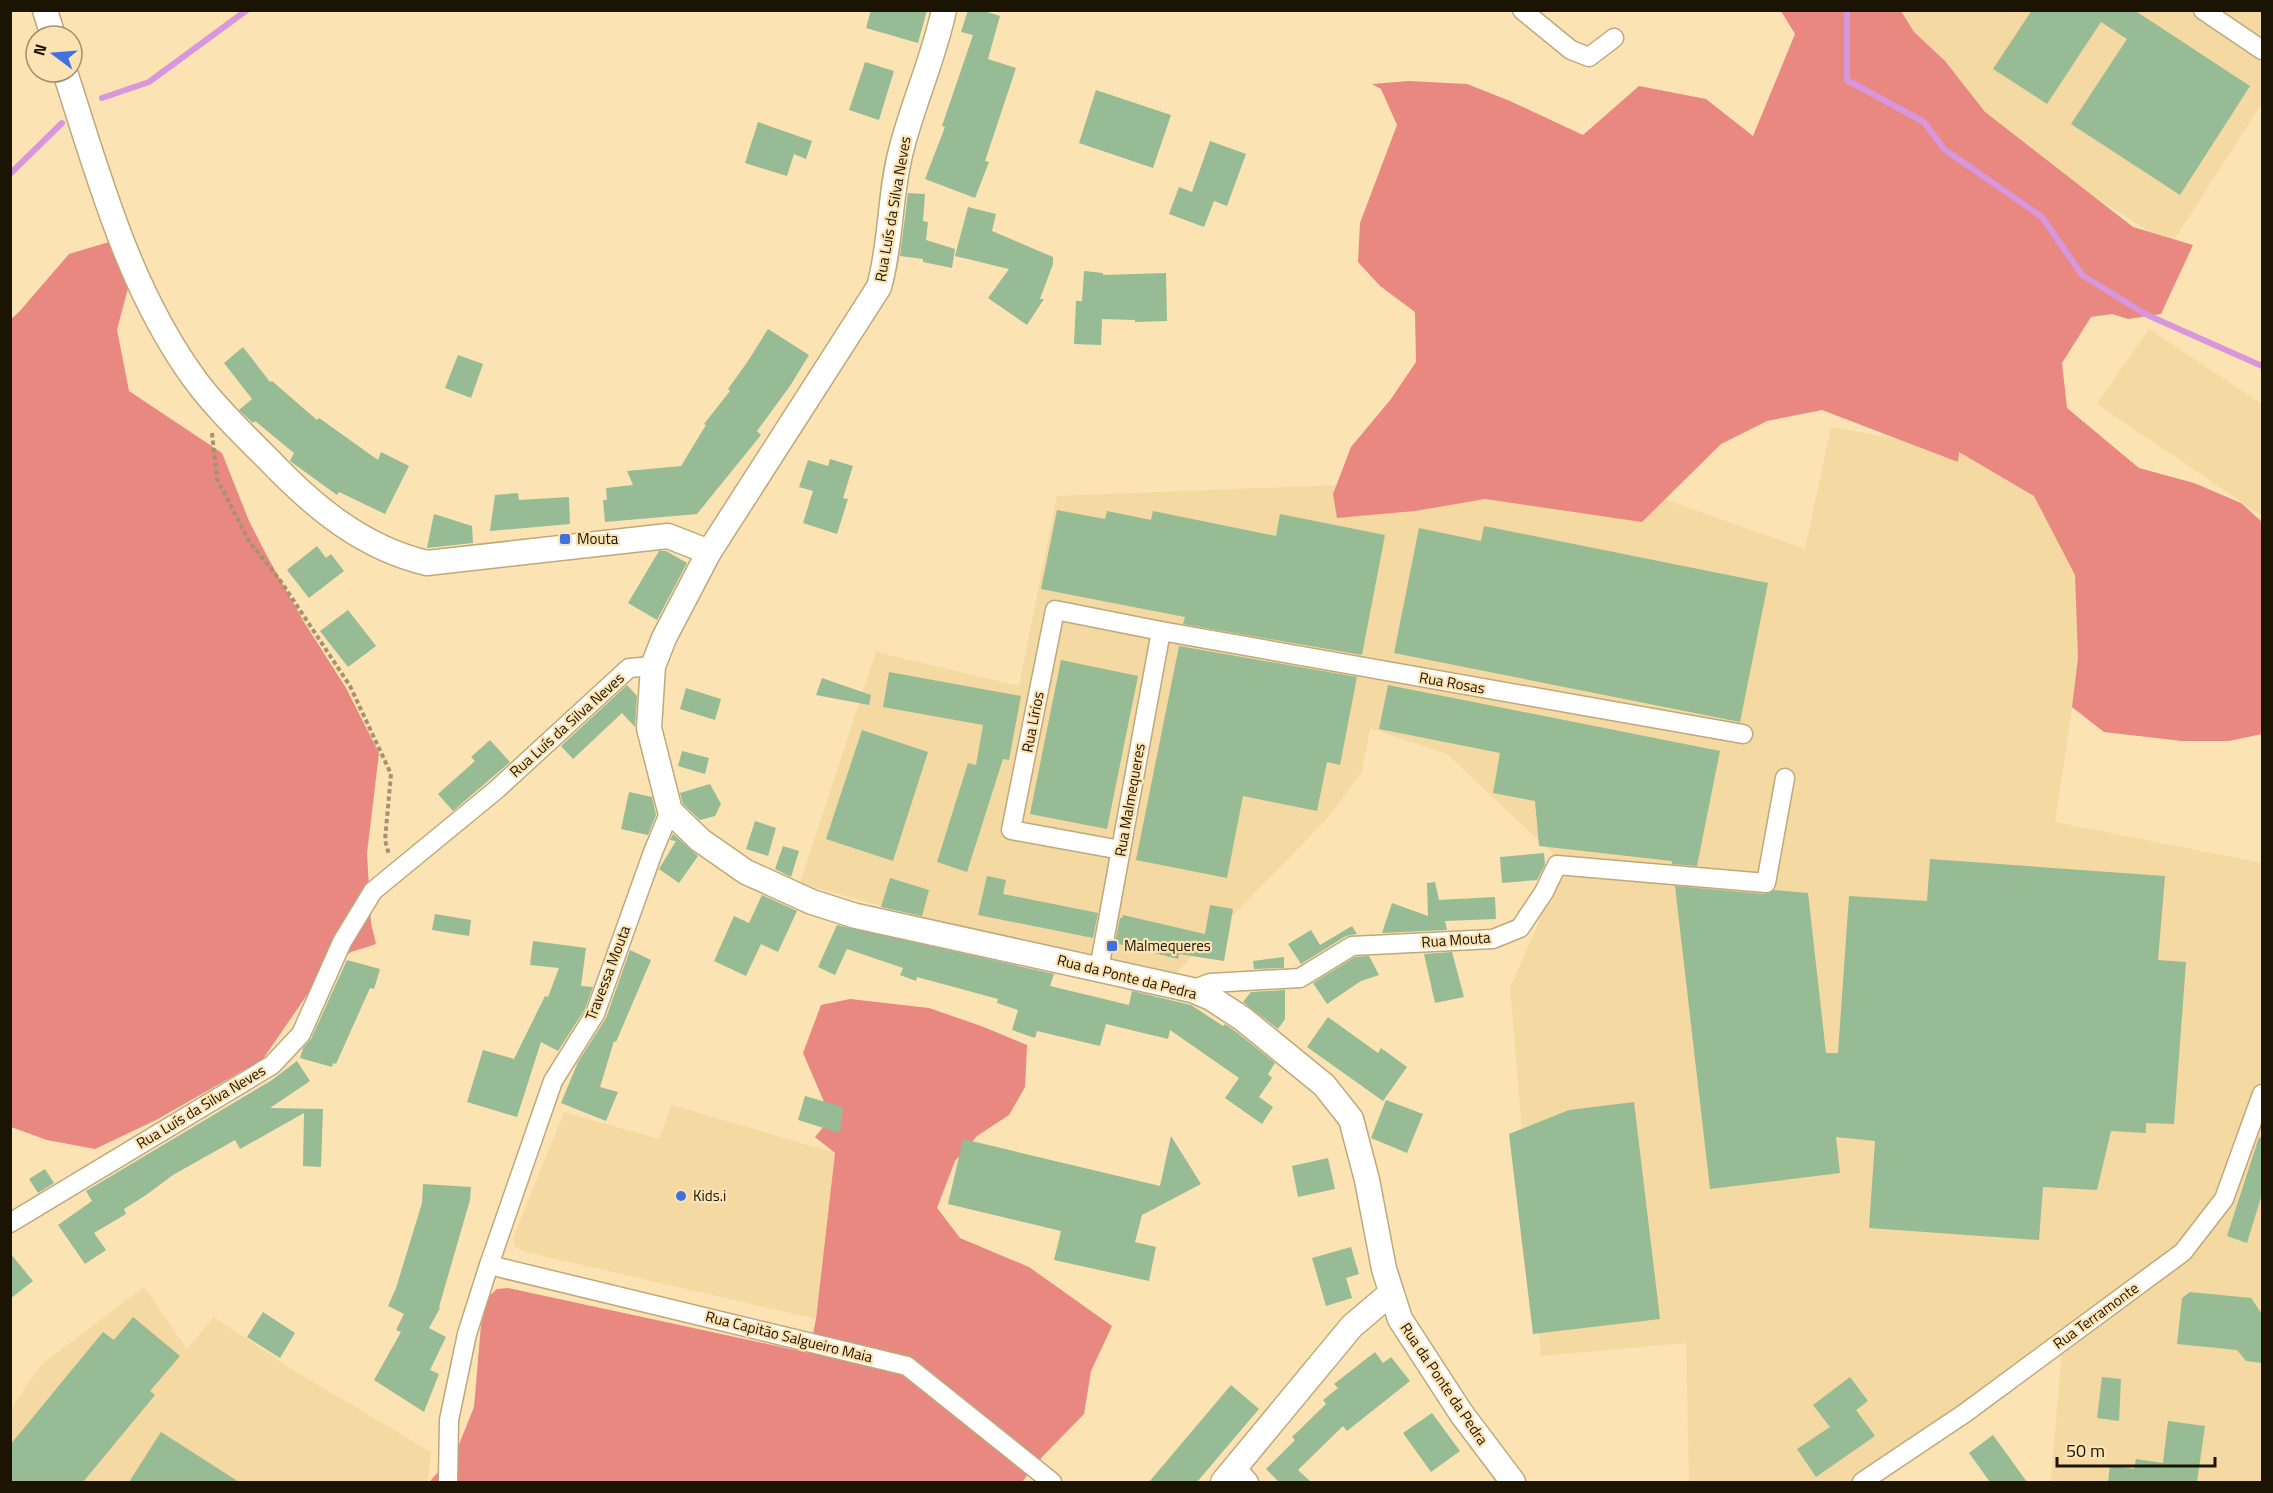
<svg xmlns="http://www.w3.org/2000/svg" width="2273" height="1493" viewBox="0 0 2273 1493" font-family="'Titillium Web',sans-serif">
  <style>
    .built { fill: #f5d9a2 }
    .forest { fill: #e98781 }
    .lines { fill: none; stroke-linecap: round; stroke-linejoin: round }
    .stream { stroke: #d897dd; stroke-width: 6 }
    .building { fill: #96bb95 }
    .minor-casing { stroke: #bfa87a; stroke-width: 21 }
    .tertiary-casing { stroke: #bfa87a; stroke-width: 27 }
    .path { stroke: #a5936f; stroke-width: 4; stroke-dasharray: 4.5 3; stroke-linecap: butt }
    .minor { stroke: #fff; stroke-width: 18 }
    .tertiary { stroke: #fff; stroke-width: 24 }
    .poi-dot { fill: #4071e2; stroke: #fce3b3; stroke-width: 2 }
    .labels { text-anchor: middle; stroke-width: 4.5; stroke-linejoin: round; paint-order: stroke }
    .street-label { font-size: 15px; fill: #1c1403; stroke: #fce3b3 }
    .poi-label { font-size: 15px; fill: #1c1403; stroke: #fce3b3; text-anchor: start }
  </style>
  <rect width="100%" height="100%" fill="#fce3b3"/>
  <g class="built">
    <path d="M1876,11H2262V103L2171,245L1898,72Z"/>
    <path d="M2149,329L2262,404V516L2097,404Z"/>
    <path d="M1831,427L2107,477L2055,822L2262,863V1482H2051L2062,1346L1866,1482H1689L1686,1343L1541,1356L1510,988L1564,864L1447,754L1370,728L1362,772L1327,819L1175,974L926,919L800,883L876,652L1019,686L1057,496L1596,475L1805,549Z"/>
    <path d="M672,1105L835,1153L816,1319L526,1252L515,1247L513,1238L564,1112L659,1139Z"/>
    <path d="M144,1287L187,1349L214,1317L298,1373L431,1452L428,1482H11V1409L28,1383L41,1365Z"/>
  </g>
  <g class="forest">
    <path d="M1781,11H1901L1914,32L1945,61L1985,112L2133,227L2193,245L2161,314L2128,319L2112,314L2091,317L2062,363L2067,408L2139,468L2194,483L2241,503L2262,522V734L2229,741H2182L2104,732L2072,707L2078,658L2075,575L2034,496L1959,452L1958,462L1822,410L1767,421L1721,444L1642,522L1485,499L1415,511L1337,518L1333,494L1351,447L1391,399L1416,362L1415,312L1380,286L1358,262L1360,223L1397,125L1381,89L1372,84L1409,81L1467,84L1510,101L1583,135L1639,86L1706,99L1753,136L1795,34Z"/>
    <path d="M109,242L133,269L117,330L129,391L222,453L249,521L267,556L304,622L346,688L379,753L367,853L371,923L376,944L351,952L322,973L263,1059L158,1119L95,1149L47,1140L11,1127V319L19,312L69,254Z"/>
    <path d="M850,999L929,1008L981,1026L1027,1045L1025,1087L1009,1115L977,1136L955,1161L937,1208L960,1238L1029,1267L1112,1326L1091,1371L1084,1414L1043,1456L1022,1482H430L431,1480L456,1452L474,1407L481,1325L488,1297L497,1289L508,1288L809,1353L816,1319L835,1153L815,1137L831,1118L803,1053L821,1005Z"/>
  </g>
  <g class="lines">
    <g class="stream">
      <path d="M1847,10V80L1924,122L1944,149L2042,217L2082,275L2145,314L2262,366"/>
      <path d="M102,98L149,82L247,10"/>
      <path d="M10,174L62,123"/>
    </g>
  </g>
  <g class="building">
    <path d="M871,10H927L918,43L866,28Z"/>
    <path d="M968,10H981L1000,16L988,59L1016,68L985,161L989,162L975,198L925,179L945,127L942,126L973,35L961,32Z"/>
    <path d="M2032,10H2134L2250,86L2180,195L2071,124L2127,39L2101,22L2047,104L1993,69Z"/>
    <path d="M865,62L894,71L879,120L849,110Z"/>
    <path d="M1096,90L1171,115L1153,168L1079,143Z"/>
    <path d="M758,122L812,141L806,159L794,154L787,176L745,163Z"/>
    <path d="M1210,141L1246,154L1227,206L1214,201L1204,227L1169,214L1179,187L1192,192Z"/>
    <path d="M908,193L925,194L923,221L928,222L926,240L955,249L952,268L923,262V259L900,256Z"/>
    <path d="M968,207L996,214L992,231L1053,257V264L1040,299H1044L1027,325L988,298L1009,269L955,256Z"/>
    <path d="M1084,271L1103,273V275L1166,273L1167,321L1135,322V320L1102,319L1101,345L1074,344L1076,301H1082Z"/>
    <path d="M768,329L809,355L790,386L757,431L761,435L697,514L605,522L603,500H607L606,488L633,485L627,471L681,466L706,425L704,424L730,391L728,389L748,361Z"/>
    <path d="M243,347L270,382L272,381L317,420L319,418L378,460L381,452L409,466L385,514L339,492L337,495L290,461L294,453L255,421L253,423L239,410L252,399L224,363Z"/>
    <path d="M458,355L483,364L471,398L445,388Z"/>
    <path d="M830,459L853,466L843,498L848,499L837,534L803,523L813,491L799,487L808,460L828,466Z"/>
    <path d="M518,493L519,500L569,497L570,524L490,531L495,495Z"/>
    <path d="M1057,510L1105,519L1107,511L1151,520L1153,511L1276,536L1280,514L1385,535L1362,655L1183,624L1185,617L1041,589Z"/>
    <path d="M434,514L472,526L473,543L427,548Z"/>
    <path d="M1484,526L1768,583L1740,722L1394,653L1419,528L1481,541Z"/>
    <path d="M317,546L326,558L331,554L344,571L309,598L287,570Z"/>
    <path d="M659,551H666L687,563L657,620L628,603Z"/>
    <path d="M348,610L376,646L348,667L320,631Z"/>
    <path d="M1179,646L1357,677L1340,765L1327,762L1317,811L1243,796L1227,878L1136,860Z"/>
    <path d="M1061,660L1138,676L1107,829L1030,814Z"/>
    <path d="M889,672L1021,696L1009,760L1003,759L967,872L937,862L968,763L976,765L983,725L883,707Z"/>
    <path d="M822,678L871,695L869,705L816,695Z"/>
    <path d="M627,685L637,696L635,727L622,713L573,759L561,746Z"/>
    <path d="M1388,685L1720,751L1697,866L1672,864V861L1539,846L1535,801L1493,793L1500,753L1379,729Z"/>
    <path d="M686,688L721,699L715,720L680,709Z"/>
    <path d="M862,730L928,752L893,861L826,839Z"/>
    <path d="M490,740L510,762L453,811L438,794L475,761L471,757Z"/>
    <path d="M682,751L709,758L705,774L678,766Z"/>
    <path d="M710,784L721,804L715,816L700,820L683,804L680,793Z"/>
    <path d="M629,792L652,797L656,815L648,835L621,829Z"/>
    <path d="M755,821L776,828L768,856L746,849Z"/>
    <path d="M673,834L698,856L679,883L659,869L676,841L670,840Z"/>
    <path d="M783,846L799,851L791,877L775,869Z"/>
    <path d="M1544,853L1545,865L1537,880L1502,883L1500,857Z"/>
    <path d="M1930,859L2165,876L2158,960L2186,962L2174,1124L2146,1123V1133L2111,1131L2097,1190L2043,1187L2039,1240L1869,1228L1875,1141L1836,1137L1840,1173L1710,1189L1675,886L1765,894L1774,890L1808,893L1826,1053H1838L1849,896L1927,901Z"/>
    <path d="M987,876L1006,880L1003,894L1098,913L1093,938L978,915Z"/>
    <path d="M890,878L929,890L922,916L881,907Z"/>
    <path d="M1435,882L1439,900L1495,897L1496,919L1445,921L1447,930L1382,933L1392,903L1428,916L1427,883Z"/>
    <path d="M762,895L797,911L778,952L761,944L746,976L714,961L734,916L749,923Z"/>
    <path d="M1210,905L1233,909L1224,961L1179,954L1178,959L1115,943L1120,918H1122L1123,915L1205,934Z"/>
    <path d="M435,914L471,920L469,936L432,930Z"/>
    <path d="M837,925L1054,974L1050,986L1129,1005L1132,991L1191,1005L1223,1026L1225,1024L1235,1031L1275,1063L1268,1074L1272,1078L1259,1097L1273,1107L1262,1124L1225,1098L1239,1078L1170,1030L1168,1039L1106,1024L1100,1046L1037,1031L1035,1038L1012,1030L1018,1010L997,1003L998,999L917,977L916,981L900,975L903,968L847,949L835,975L818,967Z"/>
    <path d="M1352,926L1357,934L1346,936L1301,964L1288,944L1311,930L1320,945Z"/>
    <path d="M533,941L586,948L581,986L593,987L585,1009L558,1051L541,1042L517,1117L467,1102L483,1050L514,1059L545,996L548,997L559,968L530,965Z"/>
    <path d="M630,950L651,960L616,1042L614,1041L600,1087L618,1092L606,1121L561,1103L578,1062L606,1018Z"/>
    <path d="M1452,952L1464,997L1435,1003L1424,954Z"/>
    <path d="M1369,956L1379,975L1361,981L1327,1004L1313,983L1355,957Z"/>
    <path d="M1284,957V968L1254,969L1253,961Z"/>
    <path d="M347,960L380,969L374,989L370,988L336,1064L333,1063L332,1067L300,1058L303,1048L311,1039Z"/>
    <path d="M1285,990V1019L1278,1029L1243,1002L1251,992Z"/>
    <path d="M1328,1017L1378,1053L1381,1048L1407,1067L1383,1101L1307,1047Z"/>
    <path d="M297,1061L310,1081L270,1108L323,1109L321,1167L303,1166L304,1113L240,1149L235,1140L173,1175L146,1195L124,1209L126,1214L94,1233L106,1250L85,1264L58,1225L92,1201L86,1191L272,1080Z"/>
    <path d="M805,1096L843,1107L840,1133L798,1120Z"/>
    <path d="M1386,1100L1423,1114L1407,1153L1371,1138Z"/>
    <path d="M1634,1102L1660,1319L1533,1334L1509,1134L1569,1110Z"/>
    <path d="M1171,1136L1201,1184L1142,1215L1135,1242L1156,1247L1149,1281L1054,1260L1061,1231L948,1204L963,1139L1160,1186Z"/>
    <path d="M2259,1137L2262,1138V1194L2247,1243L2227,1236Z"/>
    <path d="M1328,1158L1335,1189L1298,1197L1292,1166Z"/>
    <path d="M45,1169L54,1183L38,1193L29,1179Z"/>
    <path d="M423,1184L471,1187L470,1200L439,1307L440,1308L429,1328L446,1337L430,1370L439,1374L424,1412L374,1380L401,1332L396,1330L404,1314L388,1306L396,1288L422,1203Z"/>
    <path d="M1351,1247L1359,1274L1346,1278L1352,1298L1326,1306L1312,1258Z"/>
    <path d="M10,1253L33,1281L10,1299Z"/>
    <path d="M2190,1292L2251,1298L2262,1314V1363L2246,1361L2237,1350L2177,1344L2182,1298Z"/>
    <path d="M263,1312L295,1333L280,1358L247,1337Z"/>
    <path d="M133,1317L180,1356L150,1391L155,1395L83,1482H10V1445L103,1332L114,1340Z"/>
    <path d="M1375,1352L1383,1363L1391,1357L1410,1381L1347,1431L1343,1426L1298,1470L1311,1482H1279L1266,1469L1295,1440L1292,1437L1326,1404L1323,1400L1338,1388L1334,1384Z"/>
    <path d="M1850,1377L1868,1401L1856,1410L1875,1436L1816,1477L1797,1449L1830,1427L1813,1405Z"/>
    <path d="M2102,1377L2121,1379L2119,1421L2097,1418Z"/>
    <path d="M1231,1385L1259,1409L1197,1482H1149Z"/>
    <path d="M1432,1413L1460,1451L1431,1472L1403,1433Z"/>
    <path d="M2168,1421L2205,1426L2197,1482H2108L2110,1465L2134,1469L2136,1459L2163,1463Z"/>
    <path d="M161,1432L239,1482H129Z"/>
    <path d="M1993,1435L2027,1482H1990L1969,1453Z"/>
  </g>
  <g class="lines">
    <defs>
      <g id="minor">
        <path d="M1522,10L1571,50L1589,57L1614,38"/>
        <path d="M2203,10L2262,50"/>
        <path d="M1121,850L1011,830L1055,610L1161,631L1743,734"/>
        <path d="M1099,969L1161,631"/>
        <path d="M1192,990L1210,983L1300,978L1352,946L1493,939L1520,928L1544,892L1557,865L1766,883L1785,778"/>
        <path d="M10,1223L272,1065L301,1034L342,942L373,891L496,790L629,668L653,666"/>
        <path d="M489,1265L907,1366L1052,1482"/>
        <path d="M1236,1467L1249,1482"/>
        <path d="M448,1482L449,1420L467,1334L489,1265L553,1081L595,1014L653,852L670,811"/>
        <path d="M1862,1482L1965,1413L2183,1252L2224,1199L2262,1094"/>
      </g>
      <g id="tertiary">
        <path d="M45,10L53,36"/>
        <path d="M944,10C934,57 914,101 902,147C889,193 892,241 879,287L709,552L664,638L653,666L649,728L670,811L700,840L746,872L812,902L856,916L1192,990L1211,998L1243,1019L1324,1085L1351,1119L1367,1180L1384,1269L1400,1319L1461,1413L1513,1482"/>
        <path d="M65,72C99,177 129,290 196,381C215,407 246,437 270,461C314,507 363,548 427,563L668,536L709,552"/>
        <path d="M1223,1482L1352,1326L1391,1293"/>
      </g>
    </defs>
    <use href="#minor" class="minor-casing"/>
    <use href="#tertiary" class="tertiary-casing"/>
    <path class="path" d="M212,433L217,479L249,541L282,583L350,686L391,774L385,840L389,855"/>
    <use href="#minor" class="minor"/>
    <use href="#tertiary" class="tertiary"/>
  </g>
  <g class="poi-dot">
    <rect x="559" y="533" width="12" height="12" rx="3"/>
    <rect x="1106" y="940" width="12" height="12" rx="3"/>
    <circle cx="681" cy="1196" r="6"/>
  </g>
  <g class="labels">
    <g class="street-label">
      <text transform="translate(893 209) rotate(-80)" y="5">Rua Luís da Silva Neves</text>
      <text transform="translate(1452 683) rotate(10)" y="5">Rua Rosas</text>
      <text transform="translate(1033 722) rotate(-79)" y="5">Rua Lírios</text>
      <text transform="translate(567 725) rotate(-42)" y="5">Rua Luís da Silva Neves</text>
      <text transform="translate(1130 800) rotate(-80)" y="5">Rua Malmequeres</text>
      <text transform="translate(1456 940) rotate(-4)" y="5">Rua Mouta</text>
      <text transform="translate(608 973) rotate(-69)" y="5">Travessa Mouta</text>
      <text transform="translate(1127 977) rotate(14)" y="5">Rua da Ponte da Pedra</text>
      <text transform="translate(201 1107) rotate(-31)" y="5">Rua Luís da Silva Neves</text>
      <text transform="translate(2096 1316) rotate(-36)" y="5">Rua Terramonte</text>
      <text transform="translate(789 1337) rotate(14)" y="5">Rua Capitão Salgueiro Maia</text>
      <text transform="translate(1444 1384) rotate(56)" y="5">Rua da Ponte da Pedra</text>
    </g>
    <g class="poi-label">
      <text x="577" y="544">Mouta</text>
      <text x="1124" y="951">Malmequeres</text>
      <text x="693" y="1201">Kids.i</text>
    </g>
  </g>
  <rect width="2273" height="1493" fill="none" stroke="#1c1403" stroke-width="24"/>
  <g transform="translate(54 54) rotate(286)"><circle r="28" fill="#fce3b3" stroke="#a2906d" stroke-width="1.5"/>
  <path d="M0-4.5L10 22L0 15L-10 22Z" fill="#4071e2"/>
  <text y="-9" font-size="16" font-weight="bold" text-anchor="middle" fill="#1c1403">N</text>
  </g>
  <path d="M2057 1457v9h158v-9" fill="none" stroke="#1c1403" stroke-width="3"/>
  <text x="2066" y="1457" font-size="18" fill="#1c1403" stroke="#fce3b3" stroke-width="4.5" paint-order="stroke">50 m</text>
</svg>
